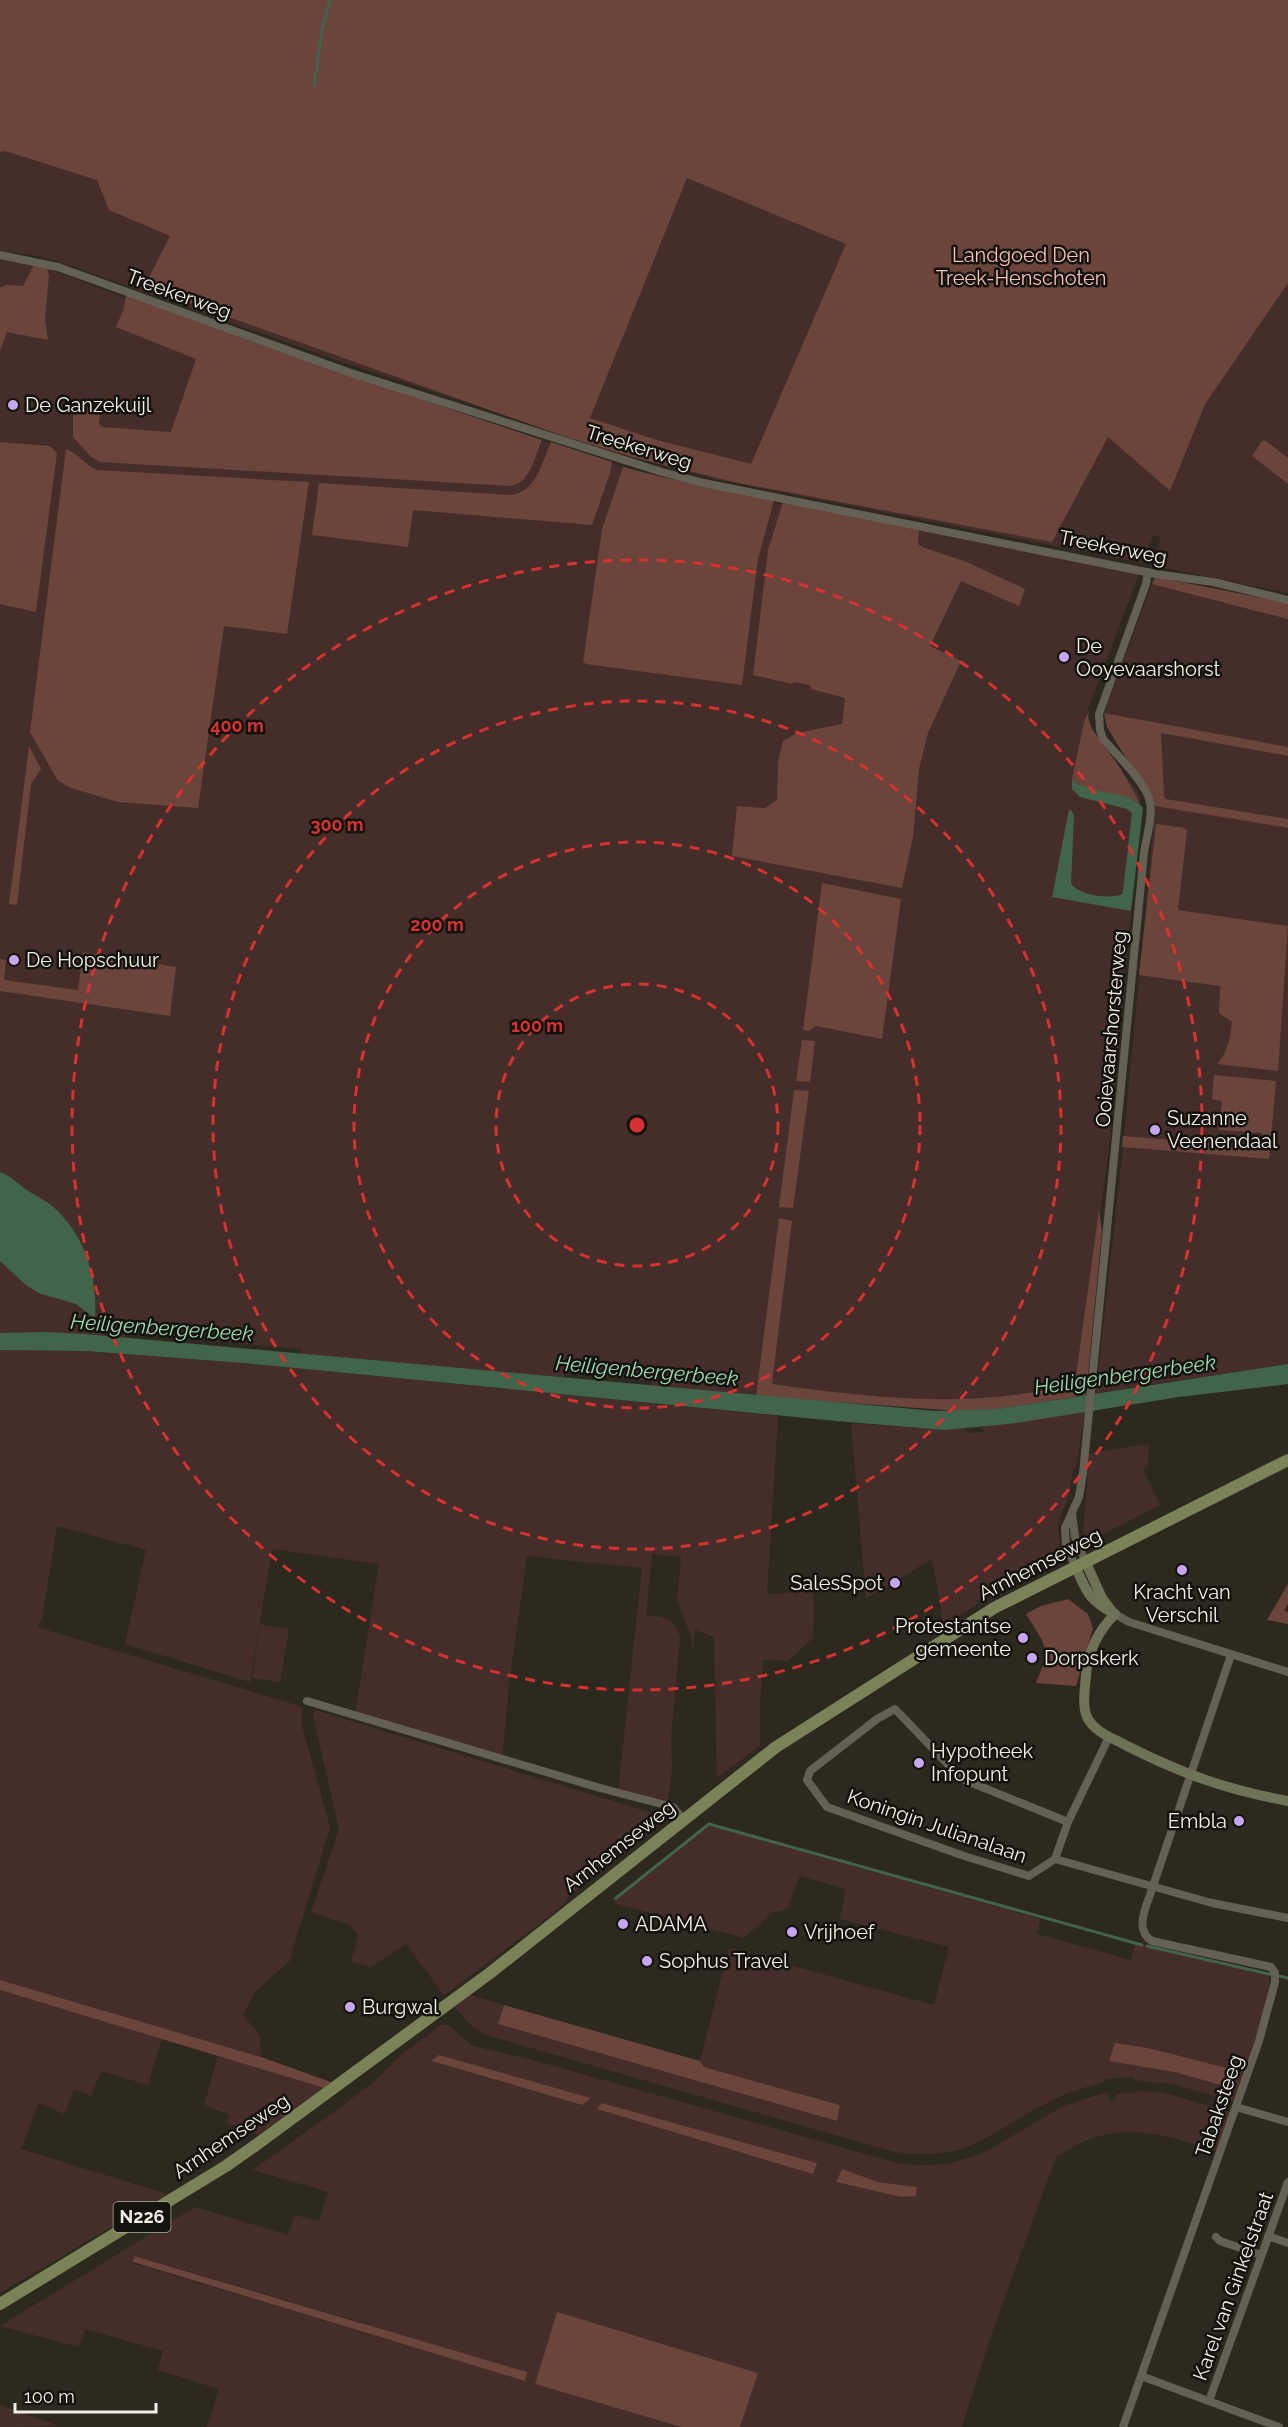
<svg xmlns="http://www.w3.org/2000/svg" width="1288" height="2427" viewBox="0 0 1288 2427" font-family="Raleway,sans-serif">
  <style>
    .green { fill: #452e29; fill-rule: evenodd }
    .forest { fill: #6b443b; fill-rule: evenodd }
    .water { fill: #41644b }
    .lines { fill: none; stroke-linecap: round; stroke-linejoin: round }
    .stream { stroke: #41644b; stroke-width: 3 }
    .street { stroke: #646054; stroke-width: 8 }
    .secondary { stroke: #6e7256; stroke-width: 10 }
    .primary { stroke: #798357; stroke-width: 12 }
    .ring { fill: none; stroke: #d73232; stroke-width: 3; stroke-dasharray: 10 8 }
    .poi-dot { fill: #c6a6f0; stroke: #13120d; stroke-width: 2 }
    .labels { text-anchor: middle; stroke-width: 5; stroke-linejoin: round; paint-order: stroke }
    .shield { fill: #13120d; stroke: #aeaca6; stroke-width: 1.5 }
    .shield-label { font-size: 18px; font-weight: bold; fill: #f1eee7 }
    .park-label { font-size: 20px; fill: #fac0b3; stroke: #13120d }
    .street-label { font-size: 20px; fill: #f1eee7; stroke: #13120d }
    .poi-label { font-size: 20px; fill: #f1eee7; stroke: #13120d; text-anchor: start }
    .water-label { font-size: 21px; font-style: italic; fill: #9ddaae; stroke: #13120d }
    .centre { fill: #d73232; stroke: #13120d; stroke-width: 3 }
    .ring-label { font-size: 18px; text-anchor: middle; font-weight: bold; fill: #d73232; stroke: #13120d; stroke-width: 5; stroke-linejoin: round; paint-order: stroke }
  </style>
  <rect width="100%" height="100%" fill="#2d291f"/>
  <g class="green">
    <path d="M0,0H1288V593L1151,565L1161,537L1153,535L1142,563L719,480L646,461L336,360L69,265L42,257L0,250Z"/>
    <path d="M0,258L46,268L197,325L419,402L698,490L919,529L1140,571L1085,717L1097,742L1138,791L1140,798L1123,909L1131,911L1108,1157L1076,1385L992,1404L756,1391V1396L652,1386V1381L565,1373L564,1378L301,1354V1349L127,1333L126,1338L85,1334L0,1333Z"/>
    <path d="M1152,584L1288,606V1364L1096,1393L1123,1147L1155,808C1155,803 1155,797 1154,793C1151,777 1117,745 1107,726L1110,714L1104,713Z"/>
    <path d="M0,1350L86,1351L243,1363L778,1416L767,1594L814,1591L813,1638L788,1661L763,1660L760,1702V1746L717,1778L714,1637L695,1630L693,1652L691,1636L677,1600L681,1557L652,1554L646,1615C664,1617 676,1617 680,1638L671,1738L672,1768L667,1809L618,1793L642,1568L527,1556L510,1675L502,1758L355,1714L379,1564L272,1549L250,1682L125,1644L146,1550L57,1526L42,1619L37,1627L303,1707L301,1722L330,1827L289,1962L256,1991L243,2015L260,2036L261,2057L0,1980Z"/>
    <path d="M1085,1411L1076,1468L1073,1469L1069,1496L1058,1523L1060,1549L1058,1558L1037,1569L1034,1568L1016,1578V1580L977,1601L976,1605L944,1626L932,1559C909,1572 889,1587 866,1598L851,1423L914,1428L965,1429L966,1433L984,1432L982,1427Z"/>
    <path d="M1149,1444L1148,1466L1143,1469L1160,1505L1091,1540L1083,1532L1090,1453Z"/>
    <path d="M260,1624L289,1629L280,1682L252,1678Z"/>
    <path d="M315,1710L662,1816L665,1820L570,1895L559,1909L444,1995L406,1944L371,1967L351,1962L358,1935L349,1925L311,1912L339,1829L313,1715Z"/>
    <path d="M706,1824L1040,1919L1037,1934L1131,1960L1135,1944L1268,1975L1270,1986L1268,2000L1235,2102L1176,2085L1135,2080L1134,2077L1105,2079V2082C1086,2087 1067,2092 1049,2102C988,2132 971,2163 895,2152L486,2035L474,2028L453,2006L468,1994L504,2005L498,2024L837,2121L840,2105L704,2067L700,2061L729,1948L934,2005L949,1947L840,1919L846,1889L800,1876L788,1907L782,1911L773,1912L744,1938L617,1904L612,1899L704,1829ZM1109,2061L1238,2071V2072L1234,2089L1174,2072Z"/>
    <path d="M0,1990L162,2038L148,2085L101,2071L91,2096L74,2089L64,2114L39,2103L21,2149L167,2194L0,2293Z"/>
    <path d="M441,2025H448L473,2046L533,2060L897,2163L920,2165L947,2164L984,2153L1063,2106L1107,2092L1110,2101L1116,2100L1115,2094L1137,2093V2091L1162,2092L1231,2112L1218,2151C1174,2138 1130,2122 1085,2141C1075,2145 1066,2151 1056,2157L989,2341L962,2427H740L758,2373L557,2313L535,2384L681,2427H207L219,2389L158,2370L163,2351L85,2329L79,2347L0,2326L195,2207L288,2235L295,2215L319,2221L328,2192L253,2170L342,2106L377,2079L400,2056ZM439,2055L590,2098L581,2105L432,2062ZM842,2169L878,2182L917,2187L916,2195L901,2197L836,2182ZM135,2256L357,2321L525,2381L133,2263Z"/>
    <path d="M218,2055L324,2088L259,2135L227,2123L229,2114L204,2106Z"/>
    <path d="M0,2405L59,2426L0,2427Z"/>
  </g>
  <g class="forest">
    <path d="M0,0H1288V283L1205,404L1170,491L1108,437L1052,542L734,482L632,457L563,436L144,287L170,236L109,210L97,180L5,151L0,152ZM687,178L846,244L751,464L657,440L590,418Z"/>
    <path d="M34,265L47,268L49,276L45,319L48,340L7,332L0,351V288L6,285L23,286Z"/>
    <path d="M126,295L290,355L542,440C535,456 530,484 510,486L100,462L90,456L73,437V406L101,409L99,424L102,427L171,432L196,359L116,327L124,308Z"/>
    <path d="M1262,441H1266L1288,458V484L1252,456Z"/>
    <path d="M0,442L50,446L57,453L36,612L0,604Z"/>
    <path d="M551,442L612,462L610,473L592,525L413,510L408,547L312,535L319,483L511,495C537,491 541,464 551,442Z"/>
    <path d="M66,449C78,453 85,465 97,470L309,482L287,634L224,626L198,808L118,802L71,788L58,781L30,732Z"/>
    <path d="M623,467L662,477L774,500L758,559L742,685L586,664L583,662L602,529Z"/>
    <path d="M783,502L919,529L918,544L922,547L967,562L1025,589L1019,606L961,581L930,646L961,661L928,733L919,769L913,837L902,888L732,856L737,806L765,808L777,800L778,762L783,741L797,733L842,724L845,698L811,689L810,685L794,682L792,684L753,675L768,550Z"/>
    <path d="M1155,577L1288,603V619L1152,584Z"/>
    <path d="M1089,710L1088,717L1092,729L1121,769L1140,803C1118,792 1091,795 1072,779L1084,722Z"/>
    <path d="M1104,713L1288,747V756L1161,733L1164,796L1166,799L1288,819V828L1155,806L1107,727Z"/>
    <path d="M29,746L41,769L31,784L17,905L9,904Z"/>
    <path d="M1156,824L1185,828L1187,831L1178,910L1288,926L1278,1071L1217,1064C1228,1052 1230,1038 1232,1022L1219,1013L1220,986L1139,975Z"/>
    <path d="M822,883L901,899L882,1039L816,1026L809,1031L803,1030Z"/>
    <path d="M83,952L176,967L170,1016L0,991V959L6,960L4,980L78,990Z"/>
    <path d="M802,1040L815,1041L810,1082L796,1081Z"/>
    <path d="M1214,1075L1276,1081L1269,1159L1122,1147L1123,1136L1261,1147L1262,1133L1219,1130L1222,1101L1212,1099Z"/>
    <path d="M794,1090L809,1091L793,1208L779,1207Z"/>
    <path d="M1099,1210L1102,1231L1086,1395L997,1409L958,1411L756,1396L779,1218L792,1221L772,1384C872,1398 976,1410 1075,1383Z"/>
    <path d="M1288,1584V1604L1284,1611L1288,1612V1624L1267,1620Z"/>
    <path d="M1068,1599L1088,1614L1093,1628L1076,1686L1036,1683L1047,1655L1042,1640L1026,1614L1041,1606Z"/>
    <path d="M0,1980L261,2057L331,2082L324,2088L0,1990Z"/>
    <path d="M504,2005L700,2061L704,2067L840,2105L837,2121L498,2024Z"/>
    <path d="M1115,2043L1148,2048L1238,2071L1235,2089L1174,2072L1109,2061Z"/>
    <path d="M439,2055L591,2098L582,2105L431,2061Z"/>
    <path d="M602,2103L817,2163L813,2174L597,2109Z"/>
    <path d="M842,2169L878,2182L917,2187L916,2196L901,2197L836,2182Z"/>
    <path d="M134,2256L527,2372L525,2381L133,2262Z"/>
    <path d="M557,2312L758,2373L740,2427H681L535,2384Z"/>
  </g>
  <g class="water">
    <path d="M1072,779C1090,795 1133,791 1143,808L1131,911L1052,897L1069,810L1072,811L1074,816L1071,884C1080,895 1109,900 1122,894L1123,890L1132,813L1127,809L1080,797L1072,789Z"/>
    <path d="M0,1172C10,1175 18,1184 27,1190C33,1194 40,1198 47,1202C83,1229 98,1275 95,1319L76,1304L41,1294L27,1286L0,1261Z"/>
    <path d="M44,1332L85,1334L935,1411L997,1409L1288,1364V1384L1179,1397L1009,1424L944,1430L836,1421L243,1363L86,1351L0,1350V1333Z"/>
  </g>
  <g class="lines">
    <g class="stream">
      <path d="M314,86L322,29L330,0"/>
      <path d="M616,1898L709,1824L1142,1945"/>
      <path d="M1147,1946L1273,1975"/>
      <path d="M1279,1976L1288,1978"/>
    </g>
    <g class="street">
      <path d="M0,255L58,267L348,372L662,472L704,483L1156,574L1213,582L1288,600"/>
      <path d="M1072,1514L1075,1537L1086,1563"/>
      <path d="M1076,1568L1066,1545L1065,1528L1079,1497L1083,1473L1144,853C1146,838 1153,817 1150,802C1147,784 1116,754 1103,739L1100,730L1099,714L1146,584L1148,572"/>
      <path d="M1115,1614L1129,1622L1288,1672"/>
      <path d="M307,1701L600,1788L673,1807L684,1820"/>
      <path d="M1068,1822L962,1779L895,1709L877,1719L810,1771L807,1780L827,1807L964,1856L1029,1876L1055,1859L1212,1903L1288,1918"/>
      <path d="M1055,1859L1068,1822L1109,1737"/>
      <path d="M1236,2107L1288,2122"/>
      <path d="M1268,2236L1288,2243"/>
      <path d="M1216,2237L1220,2241L1261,2255"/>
      <path d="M1141,2376L1279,2427"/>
      <path d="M1209,2401L1288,2182"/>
      <path d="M1123,2427L1259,2041L1275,1982V1973L1271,1967L1152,1941C1134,1930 1146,1907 1151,1892L1231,1655"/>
    </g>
    <g class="secondary">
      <path d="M1086,1563L1102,1598L1111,1610"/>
      <path d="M1076,1568C1087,1593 1090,1601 1115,1614"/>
      <path d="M1115,1614C1098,1631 1088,1652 1086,1675C1085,1688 1082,1705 1087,1717C1095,1733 1113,1738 1127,1746C1183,1774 1227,1790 1288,1801"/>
    </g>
    <path class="primary" d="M0,2304L226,2166L256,2145L490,1973L776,1747L994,1608L1288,1460"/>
  </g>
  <g class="ring">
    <circle cx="637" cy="1125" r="141"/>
    <circle cx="637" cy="1125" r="283"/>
    <circle cx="637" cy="1125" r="424"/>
    <circle cx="637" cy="1125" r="565"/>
  </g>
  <g class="poi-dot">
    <circle cx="13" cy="405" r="6"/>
    <circle cx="1064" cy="657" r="6"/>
    <circle cx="14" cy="960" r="6"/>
    <circle cx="1155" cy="1130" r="6"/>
    <circle cx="1182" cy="1570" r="6"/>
    <circle cx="895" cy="1583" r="6"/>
    <circle cx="1023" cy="1638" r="6"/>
    <circle cx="1032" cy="1658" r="6"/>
    <circle cx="919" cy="1763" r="6"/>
    <circle cx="1239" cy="1821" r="6"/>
    <circle cx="623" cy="1924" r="6"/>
    <circle cx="792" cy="1932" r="6"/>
    <circle cx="647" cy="1961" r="6"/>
    <circle cx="350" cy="2007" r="6"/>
  </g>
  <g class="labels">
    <rect class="shield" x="113.5" y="2202" width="57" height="30" rx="4.5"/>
    <g class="shield-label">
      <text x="142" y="2223">N226</text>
    </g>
    <g class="park-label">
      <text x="1021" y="262">Landgoed Den<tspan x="1021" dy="23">Treek-Henschoten</tspan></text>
    </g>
    <g class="street-label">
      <text transform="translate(179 294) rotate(20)" y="7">Treekerweg</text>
      <text transform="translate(639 447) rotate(17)" y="7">Treekerweg</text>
      <text transform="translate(1113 547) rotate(11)" y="7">Treekerweg</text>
      <text transform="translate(1111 1029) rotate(-85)" y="7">Ooievaarshorsterweg</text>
      <text transform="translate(1040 1564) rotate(-27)" y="7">Arnhemseweg</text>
      <text transform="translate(937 1826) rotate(19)" y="7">Koningin Julianalaan</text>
      <text transform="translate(619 1846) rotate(-38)" y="7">Arnhemseweg</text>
      <text transform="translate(1219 2106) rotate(-71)" y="7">Tabaksteeg</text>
      <text transform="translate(231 2136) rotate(-34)" y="7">Arnhemseweg</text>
      <text transform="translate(1233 2286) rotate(-70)" y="7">Karel van Ginkelstraat</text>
    </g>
    <g class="poi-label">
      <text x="25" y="412">De Ganzekuijl</text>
      <text x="1076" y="653">De<tspan x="1076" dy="23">Ooyevaarshorst</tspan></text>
      <text x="26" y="967">De Hopschuur</text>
      <text x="1167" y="1125">Suzanne<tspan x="1167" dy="23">Veenendaal</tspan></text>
      <text x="883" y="1590" text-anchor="end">SalesSpot</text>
      <text x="1182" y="1599" text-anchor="middle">Kracht van<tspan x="1182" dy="23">Verschil</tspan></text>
      <text x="1011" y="1633" text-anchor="end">Protestantse<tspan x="1011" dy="23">gemeente</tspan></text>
      <text x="1044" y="1665">Dorpskerk</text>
      <text x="931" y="1758">Hypotheek<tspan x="931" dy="23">Infopunt</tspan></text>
      <text x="1227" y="1828" text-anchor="end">Embla</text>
      <text x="635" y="1931">ADAMA</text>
      <text x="804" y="1939">Vrijhoef</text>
      <text x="659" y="1968">Sophus Travel</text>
      <text x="362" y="2014">Burgwal</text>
    </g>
    <g class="water-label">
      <text transform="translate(162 1328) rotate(4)" y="7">Heiligenbergerbeek</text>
      <text transform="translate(647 1371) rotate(5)" y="7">Heiligenbergerbeek</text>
      <text transform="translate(1125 1375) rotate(-8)" y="7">Heiligenbergerbeek</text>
    </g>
  </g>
  <circle cx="637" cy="1125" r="9" class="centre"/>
  <g class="ring-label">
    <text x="237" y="732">400 m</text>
    <text x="337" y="831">300 m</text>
    <text x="437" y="931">200 m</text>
    <text x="537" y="1032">100 m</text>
  </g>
  <path d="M15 2403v9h141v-9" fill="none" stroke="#f1eee7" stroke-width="3"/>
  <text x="24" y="2403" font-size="18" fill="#f1eee7" stroke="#13120d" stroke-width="4.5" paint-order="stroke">100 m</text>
</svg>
